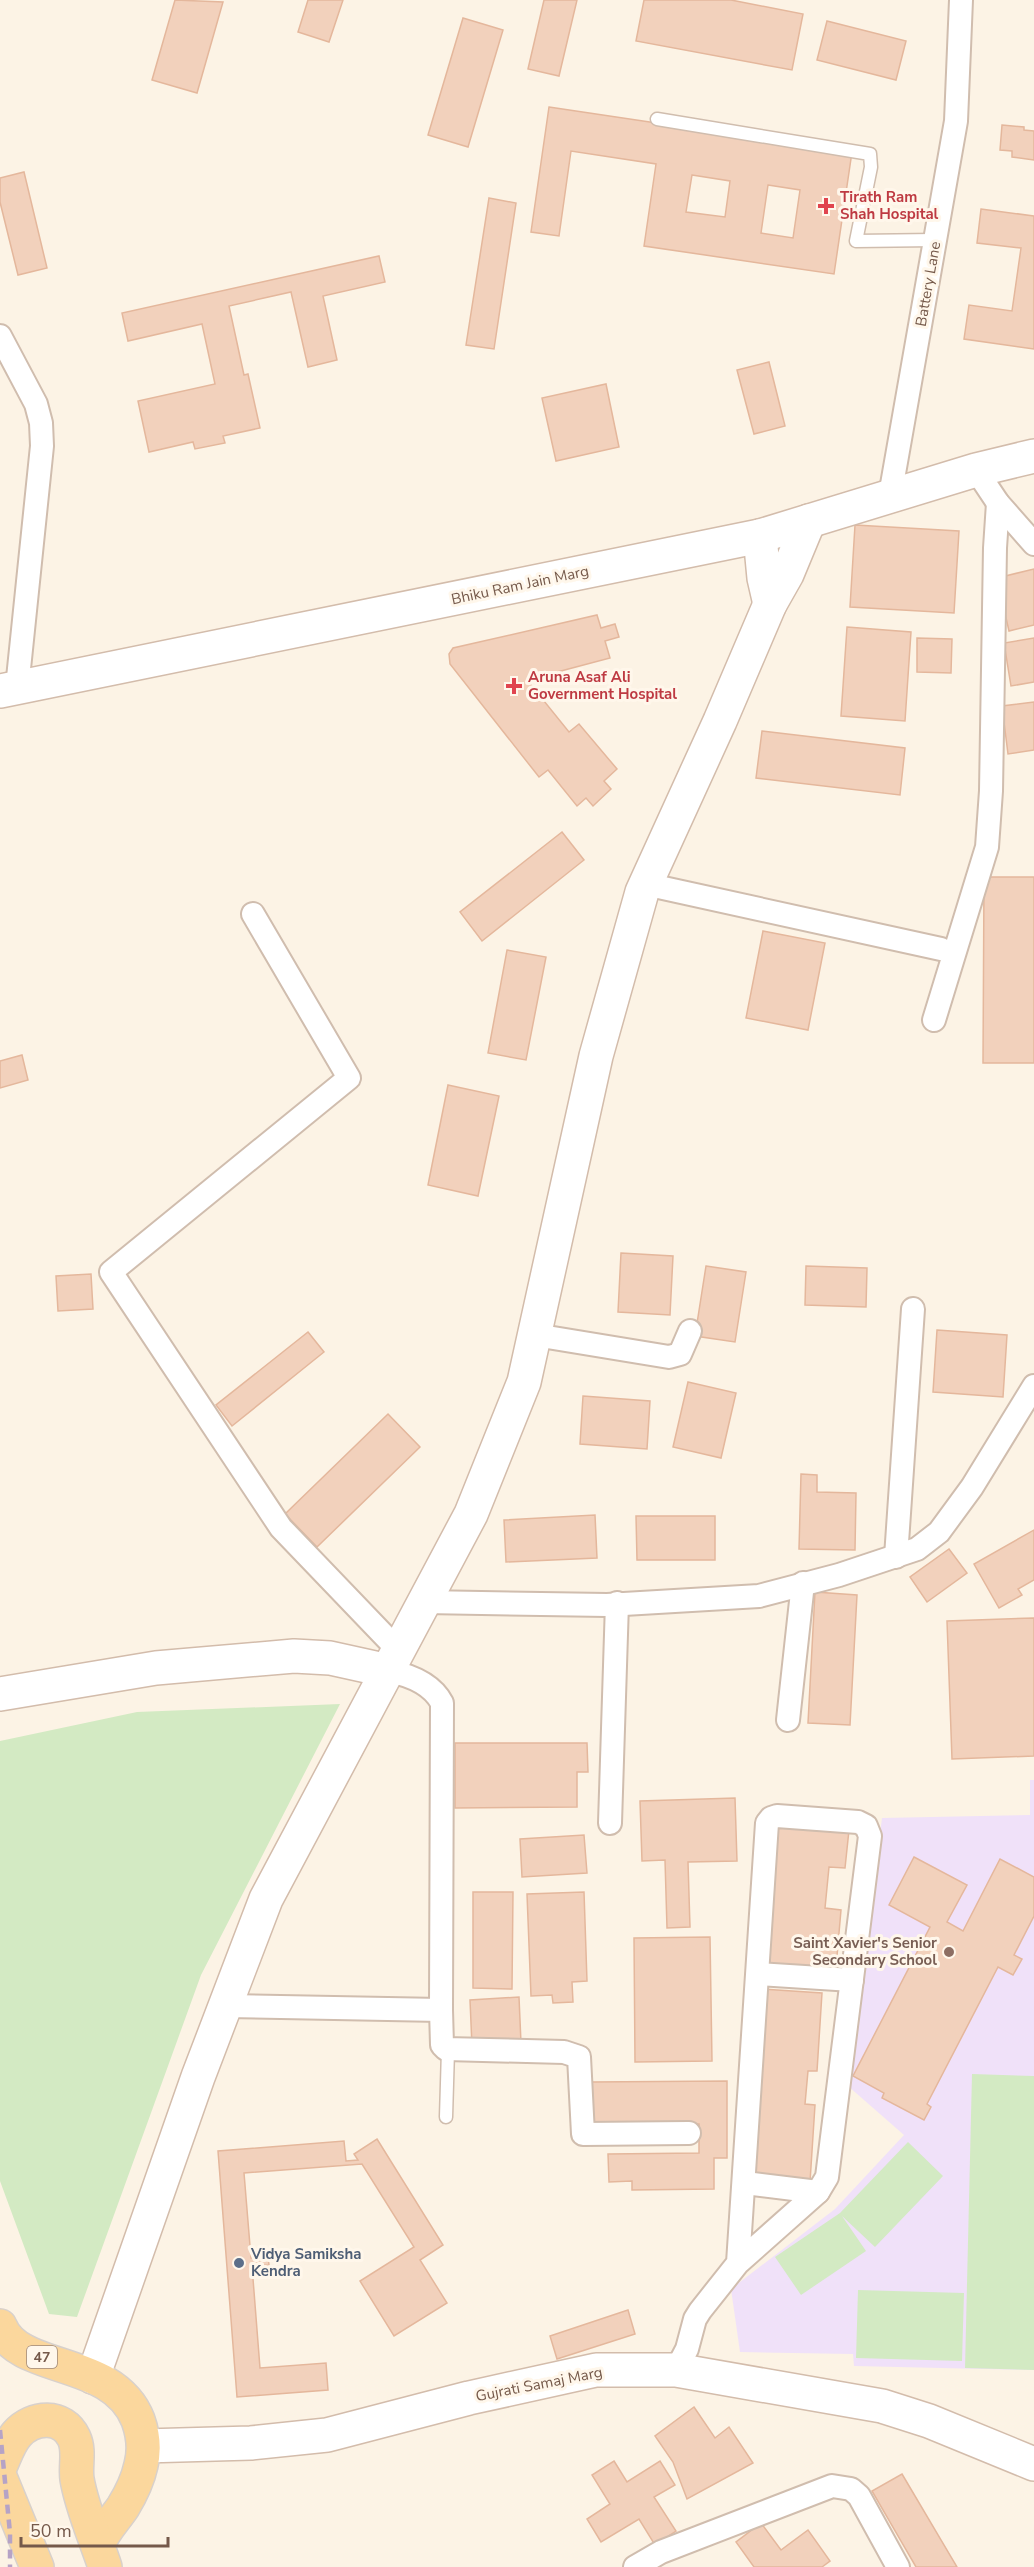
<svg xmlns="http://www.w3.org/2000/svg" width="1034" height="2567" viewBox="0 0 1034 2567" font-family="'Nunito Sans',sans-serif">
  <style>
    .education { fill: #f0e1f9 }
    .green { fill: #d3eac3 }
    .building { fill: #f2d1bc; stroke: #e4b79c; stroke-width: 1.5; fill-rule: evenodd }
    .lines { fill: none; stroke-linecap: round; stroke-linejoin: round }
    .lane-casing { stroke: #d0bdae; stroke-width: 15 }
    .street-casing { stroke: #d0bdae; stroke-width: 26 }
    .secondary-casing { stroke: #d3bcab; stroke-width: 36 }
    .primary-casing { stroke: #d8d1cc; stroke-width: 36 }
    .lane { stroke: #fff; stroke-width: 12 }
    .street { stroke: #fff; stroke-width: 22 }
    .secondary { stroke: #fff; stroke-width: 33 }
    .primary { stroke: #fbd79d; stroke-width: 33 }
    .rail { stroke: #b6a3c6; stroke-width: 4.5; stroke-dasharray: 9 6; stroke-linecap: butt }
    .health-dot { fill: #e0444e; stroke: #fff7eb; stroke-width: 2 }
    .education-dot { fill: #8d6e63; stroke: #fff7eb; stroke-width: 2 }
    .service-dot { fill: #5c6f8a; stroke: #fff7eb; stroke-width: 2 }
    .labels { text-anchor: middle; stroke-width: 6; stroke-linejoin: round; paint-order: stroke }
    .shield { fill: #fff7eb; stroke: #9e887a; stroke-width: 1.5 }
    .shield-label { font-size: 14px; font-weight: bold; fill: #75594a }
    .health-label { font-size: 15px; font-weight: bold; fill: #be3a42; stroke: #fff7eb; text-anchor: start }
    .street-label { font-size: 15px; fill: #75594a; stroke: #fff7eb }
    .education-label { font-size: 15px; font-weight: bold; fill: #785e54; stroke: #fff7eb; text-anchor: end }
    .service-label { font-size: 15px; font-weight: bold; fill: #4e5e75; stroke: #fff7eb; text-anchor: start }
  </style>
  <rect width="100%" height="100%" fill="#fcf3e5"/>
  <path class="education" d="M1030,1780H1034V2370L854,2366L853,2354L740,2352L731,2289L835,2209L904,2135L848,2086L882,1818L1030,1815Z"/>
  <g class="green">
    <path d="M340,1704L201,1975L77,2317L49,2314L0,2181V1741L137,1712Z"/>
    <path d="M972,2074L1034,2076V2370L965,2368Z"/>
    <path d="M908,2142L943,2176L875,2247L842,2216L866,2251L801,2295L775,2257L840,2213Z"/>
    <path d="M858,2290L964,2293L962,2361L856,2358Z"/>
  </g>
  <g class="building">
    <path d="M175,0L223,2L197,93L152,80Z"/>
    <path d="M308,0H343L329,42L298,32Z"/>
    <path d="M544,0H577L559,76L528,69Z"/>
    <path d="M644,0H731L803,14L792,70L636,41Z"/>
    <path d="M463,18L503,30L468,147L428,135Z"/>
    <path d="M827,21L906,41L896,80L817,60Z"/>
    <path d="M549,107L852,152L834,274L644,246L656,164L571,151L559,236L531,232ZM692,175L730,181L725,217L686,212ZM768,185L800,190L793,238L761,233Z"/>
    <path d="M1002,125L1024,127V130L1034,131V160L1012,157V151L1000,150Z"/>
    <path d="M24,172L47,268L18,275L0,202V178Z"/>
    <path d="M489,198L516,203L494,349L466,345Z"/>
    <path d="M981,209L1034,216V349L964,339L969,305L1012,311L1021,248L977,243Z"/>
    <path d="M379,256L385,282L323,296L337,360L308,367L291,292L229,306L244,375L248,374L260,428L223,436L225,443L195,449L193,442L149,452L138,401L215,384L202,324L128,341L122,313Z"/>
    <path d="M769,362L785,426L754,434L737,370Z"/>
    <path d="M606,384L619,447L556,461L542,398Z"/>
    <path d="M855,525L959,531L954,613L850,607Z"/>
    <path d="M1034,569V625L1009,631L997,578Z"/>
    <path d="M597,615L601,628L615,624L619,637L605,641L610,658L527,680L569,732L579,724L617,769L604,781L611,789L593,806L586,798L577,806L548,770L539,777L450,664L449,654L453,648Z"/>
    <path d="M847,627L911,632L905,721L841,716Z"/>
    <path d="M917,638L952,639L951,673L917,672Z"/>
    <path d="M1034,638V682L1011,686L1004,643Z"/>
    <path d="M1034,702V750L1008,754L1002,706Z"/>
    <path d="M762,731L905,748L900,795L756,778Z"/>
    <path d="M562,832L584,860L482,941L460,912Z"/>
    <path d="M984,877H1034V1063H983Z"/>
    <path d="M763,931L825,943L808,1030L746,1018Z"/>
    <path d="M507,950L546,957L526,1060L488,1053Z"/>
    <path d="M22,1055L28,1080L0,1088V1061Z"/>
    <path d="M448,1085L499,1096L478,1196L428,1185Z"/>
    <path d="M621,1253L673,1256L670,1315L618,1312Z"/>
    <path d="M706,1266L746,1272L735,1342L695,1336Z"/>
    <path d="M806,1266L867,1268L866,1307L805,1305Z"/>
    <path d="M91,1274L93,1309L58,1311L56,1276Z"/>
    <path d="M937,1330L1007,1335L1003,1397L933,1392Z"/>
    <path d="M308,1332L324,1352L232,1426L216,1405Z"/>
    <path d="M688,1382L736,1393L721,1458L673,1447Z"/>
    <path d="M583,1396L650,1401L647,1449L580,1444Z"/>
    <path d="M388,1414L420,1447L317,1547L285,1514Z"/>
    <path d="M801,1474L817,1475V1492L856,1493L855,1550L799,1549Z"/>
    <path d="M595,1515L597,1558L506,1562L504,1520Z"/>
    <path d="M636,1516H715V1560H637Z"/>
    <path d="M1034,1530V1580L1018,1589L1022,1595L999,1608L974,1564Z"/>
    <path d="M949,1549L967,1573L927,1602L910,1577Z"/>
    <path d="M815,1592L857,1595L850,1725L808,1723Z"/>
    <path d="M1034,1618V1756L952,1759L947,1621Z"/>
    <path d="M455,1743H587L588,1772H577V1807L455,1808Z"/>
    <path d="M735,1798L737,1861L688,1862L690,1927L667,1928L665,1860L642,1861L640,1801Z"/>
    <path d="M778,1824L849,1830L845,1868L829,1867L825,1908L841,1910L835,1979L764,1972Z"/>
    <path d="M584,1835L587,1873L522,1877L520,1839Z"/>
    <path d="M914,1857L967,1885L947,1922L963,1931L1000,1859L1034,1877V1916L1014,1955L1022,1959L1013,1975L998,1967L927,2104L931,2107L924,2120L882,2098L884,2093L853,2076L930,1927L889,1905Z"/>
    <path d="M473,1892H513L512,1989L473,1988Z"/>
    <path d="M584,1892L587,1981L572,1982L573,2002L553,2003L552,1995L531,1996L527,1894Z"/>
    <path d="M710,1937L712,2061L635,2062L634,1938Z"/>
    <path d="M761,1989L822,1993L817,2071H808L805,2104L815,2105L810,2182L748,2178Z"/>
    <path d="M519,1997L521,2043L472,2046L470,2000Z"/>
    <path d="M727,2081V2158H714V2189L632,2190V2181L609,2182L608,2154L699,2153V2124L591,2125V2082Z"/>
    <path d="M377,2139L443,2245L420,2260L447,2303L394,2336L360,2281L414,2247L362,2164L244,2173L251,2258L268,2257L269,2265L252,2266L260,2368L326,2363L328,2390L237,2397L218,2151L344,2141L346,2161L358,2160L354,2154Z"/>
    <path d="M628,2310L635,2334L557,2359L550,2336Z"/>
    <path d="M694,2407L715,2438L729,2427L753,2463L687,2499L673,2462L655,2436Z"/>
    <path d="M614,2461L627,2482L660,2461L675,2485L654,2497L676,2531L655,2545L639,2519L601,2542L587,2519L610,2504L592,2475Z"/>
    <path d="M902,2474L957,2567H916L872,2491Z"/>
    <path d="M761,2523L781,2550L808,2530L830,2561L822,2567H754L736,2542Z"/>
  </g>
  <g class="lines">
    <defs>
      <g id="lane">
        <path d="M657,119L870,154L871,167L856,241L935,240"/>
        <path d="M446,2117L448,2050"/>
      </g>
      <g id="street">
        <path d="M0,336L36,404L41,423L42,446L17,688"/>
        <path d="M976,470L998,503L1034,544"/>
        <path d="M890,496L956,121L961,0"/>
        <path d="M645,884L941,949"/>
        <path d="M253,914L349,1078L111,1272L281,1528L399,1651"/>
        <path d="M934,1020L987,847L991,791L995,548L998,503"/>
        <path d="M535,1335L669,1357L680,1354L690,1331"/>
        <path d="M896,1557L913,1309"/>
        <path d="M424,1602L607,1605L759,1596L839,1575L917,1549L939,1532L972,1487L1034,1386"/>
        <path d="M788,1720L803,1583"/>
        <path d="M610,1823L617,1603"/>
        <path d="M758,1974L852,1980"/>
        <path d="M226,2006L441,2010L442,1703C432,1684 409,1675 389,1671"/>
        <path d="M441,2010L442,2045L446,2049L564,2052L579,2057L583,2134L689,2133"/>
        <path d="M745,2183L818,2192"/>
        <path d="M676,2370L687,2349L695,2319L700,2311L738,2263L818,2192L827,2177L870,1836L866,1826L858,1822L777,1816L771,1818L767,1823L738,2263"/>
        <path d="M635,2567L661,2552L832,2486L851,2489L859,2496L898,2567"/>
      </g>
      <g id="secondary">
        <path d="M760,536L764,578L770,604"/>
        <path d="M0,691L760,536L976,470L1034,456"/>
        <path d="M0,1694L156,1668L294,1656L330,1658L389,1671"/>
        <path d="M93,2377L198,2077L266,1899L471,1514L524,1382L596,1056L642,892L720,721L770,604L787,574L809,521"/>
        <path d="M144,2446L251,2443L327,2435L469,2398L596,2370H676L882,2406L929,2421L1034,2464"/>
      </g>
      <g id="primary">
        <path d="M0,2326C19,2374 113,2356 138,2420C143,2434 145,2450 141,2465C138,2479 131,2494 123,2507C115,2519 103,2531 98,2545"/>
        <path d="M0,2467C5,2456 9,2443 17,2434C33,2416 63,2414 74,2438C80,2451 75,2466 77,2479C82,2509 96,2539 105,2567"/>
        <path d="M0,2477L37,2567"/>
      </g>
    </defs>
    <use href="#lane" class="lane-casing"/>
    <use href="#street" class="street-casing"/>
    <use href="#secondary" class="secondary-casing"/>
    <use href="#primary" class="primary-casing"/>
    <use href="#lane" class="lane"/>
    <use href="#street" class="street"/>
    <use href="#secondary" class="secondary"/>
    <use href="#primary" class="primary"/>
    <path class="rail" d="M0,2430L10,2533V2567"/>
  </g>
  <g class="health-dot">
    <path d="M823 197h6v6h6v6h-6v6h-6v-6h-6v-6h6z"/>
    <path d="M511 677h6v6h6v6h-6v6h-6v-6h-6v-6h6z"/>
  </g>
  <circle class="education-dot" cx="949" cy="1952" r="6"/>
  <circle class="service-dot" cx="239" cy="2263" r="6"/>
  <g class="labels">
    <rect class="shield" x="27" y="2346" width="30" height="22" rx="4.5"/>
    <g class="shield-label">
      <text x="42" y="2362">47</text>
    </g>
    <g class="health-label">
      <text x="840" y="202">Tirath Ram<tspan x="840" dy="17">Shah Hospital</tspan></text>
      <text x="528" y="682">Aruna Asaf Ali<tspan x="528" dy="17">Government Hospital</tspan></text>
    </g>
    <g class="street-label">
      <text transform="translate(928 284) rotate(-80)" y="5">Battery Lane</text>
      <text transform="translate(520 585) rotate(-12)" y="5">Bhiku Ram Jain Marg</text>
      <text transform="translate(539 2384) rotate(-11)" y="5">Gujrati Samaj Marg</text>
    </g>
    <g class="education-label">
      <text x="937" y="1948">Saint Xavier's Senior<tspan x="937" dy="17">Secondary School</tspan></text>
    </g>
    <g class="service-label">
      <text x="251" y="2259">Vidya Samiksha<tspan x="251" dy="17">Kendra</tspan></text>
    </g>
  </g>
  <path d="M21 2537v9h147v-9" fill="none" stroke="#75594a" stroke-width="3"/>
  <text x="30" y="2537" font-size="18" fill="#75594a" stroke="#fff7eb" stroke-width="4.5" paint-order="stroke">50 m</text>
</svg>
